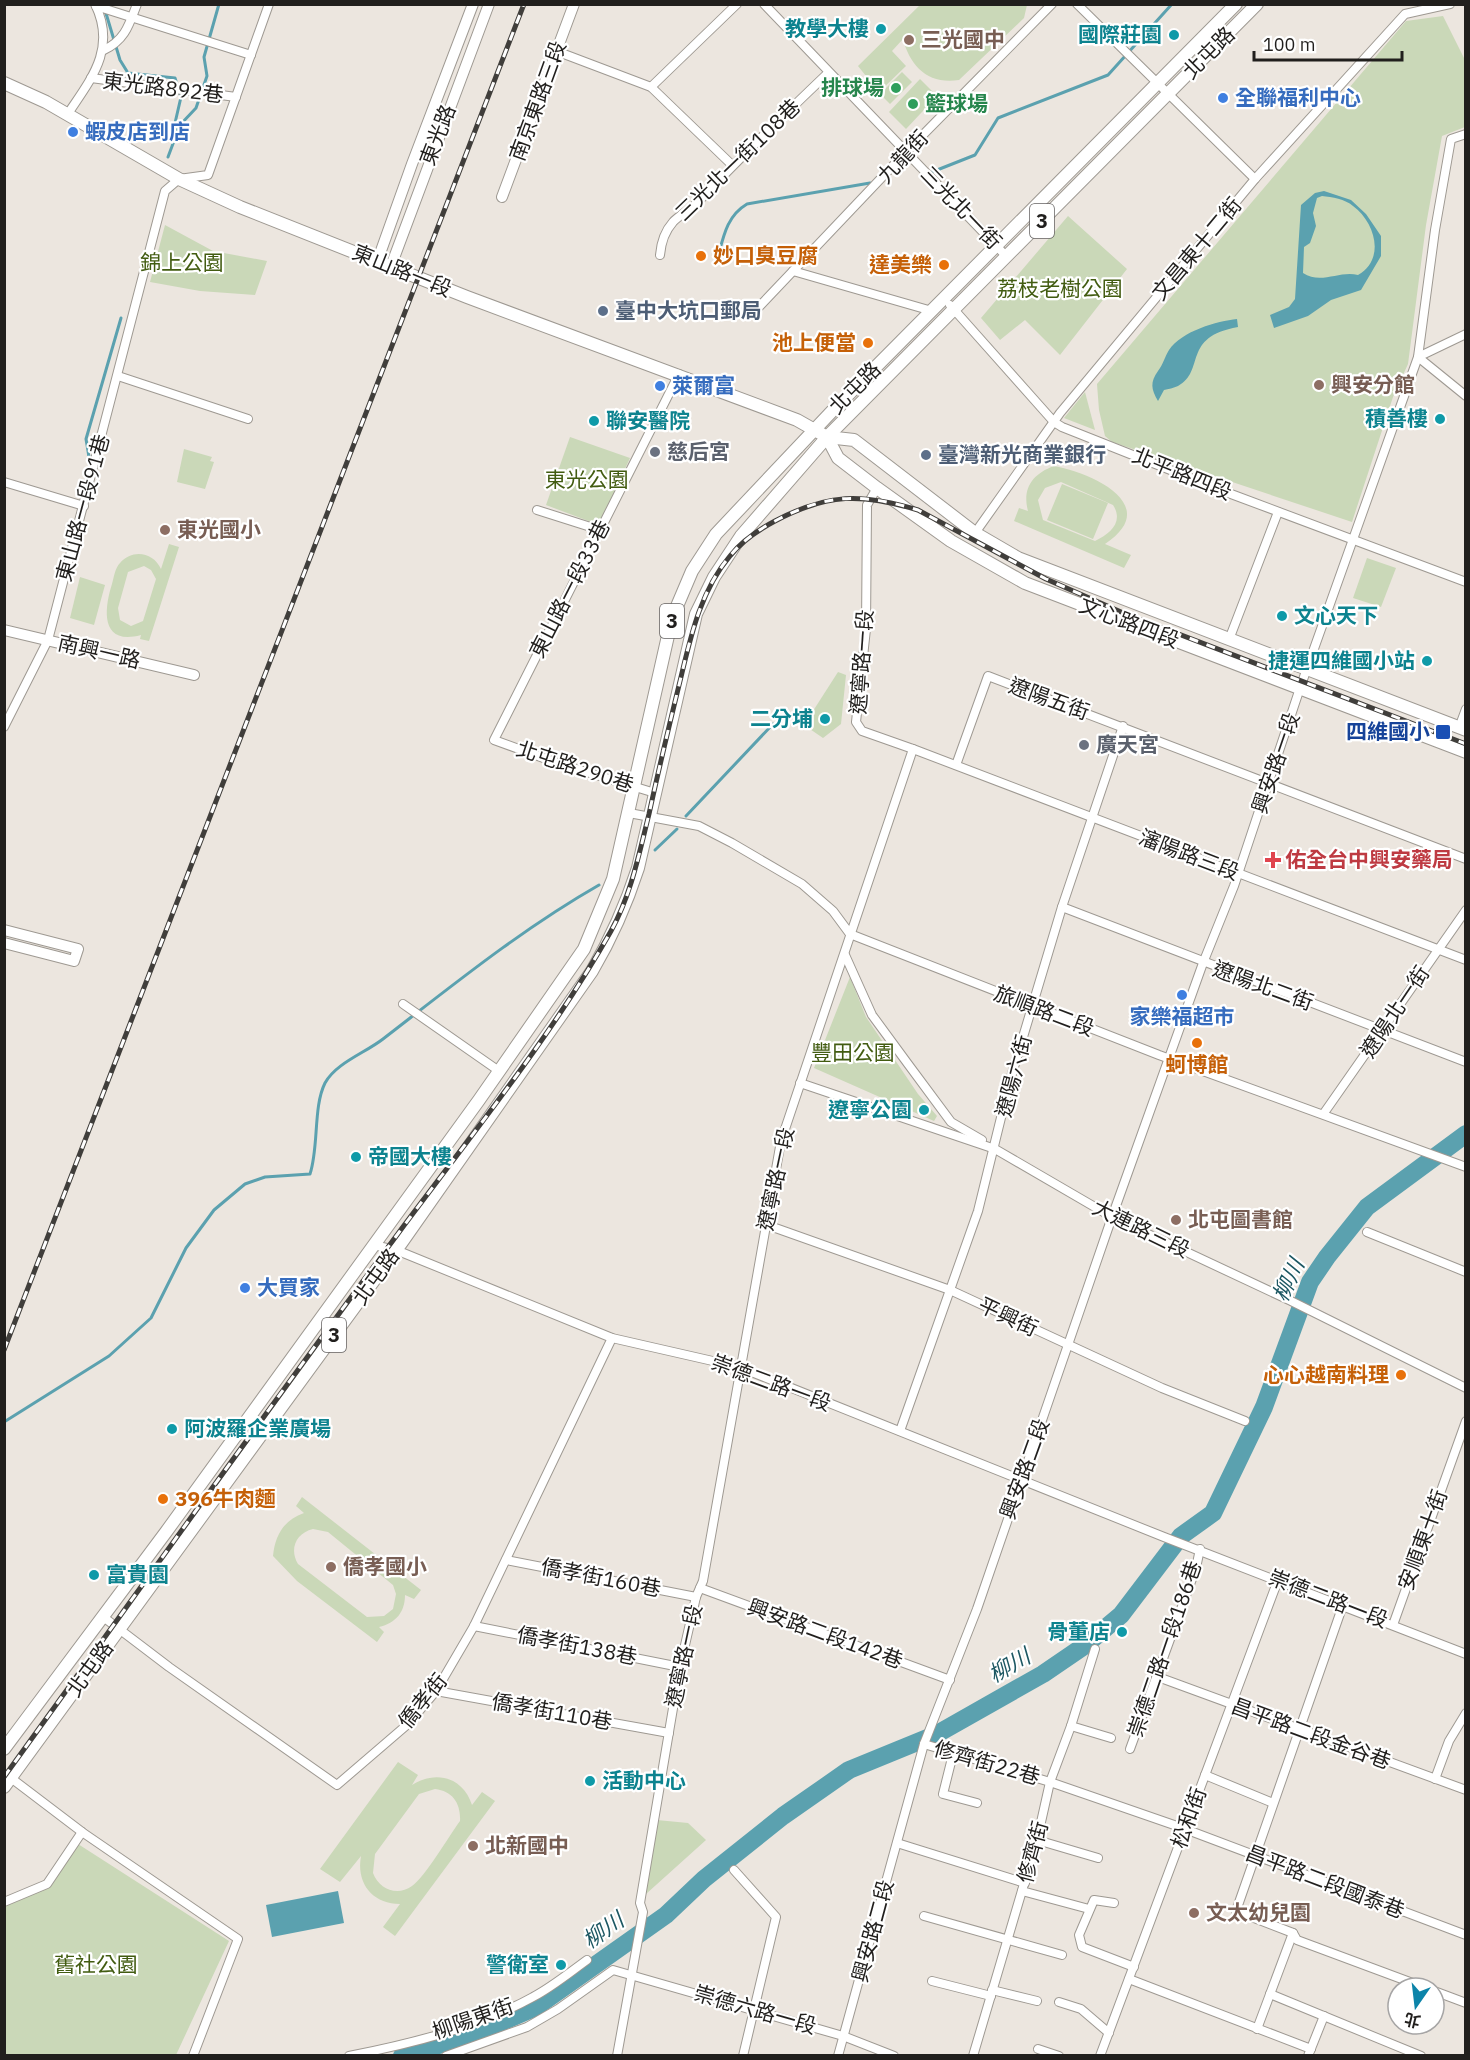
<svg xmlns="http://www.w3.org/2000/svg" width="1470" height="2060" viewBox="0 0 1470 2060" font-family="'IBM Plex Sans','Noto Sans TC',sans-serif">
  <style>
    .green { fill: #cad8b8; fill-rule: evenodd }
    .water { fill: #5ba1af; fill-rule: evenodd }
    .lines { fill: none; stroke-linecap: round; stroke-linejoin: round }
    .stream { stroke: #5ba1af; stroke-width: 3 }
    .river { stroke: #5ba1af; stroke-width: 18 }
    .minor-casing { stroke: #9e9992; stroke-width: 10 }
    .tertiary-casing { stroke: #9e9992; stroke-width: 12 }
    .secondary-casing { stroke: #9e9992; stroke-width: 14 }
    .primary-casing { stroke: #9e9992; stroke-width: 14 }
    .minor { stroke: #fff; stroke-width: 8 }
    .tertiary { stroke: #fff; stroke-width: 10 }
    .secondary { stroke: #fff; stroke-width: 12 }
    .primary { stroke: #fff; stroke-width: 12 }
    .rail-casing { stroke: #403e3b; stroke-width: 5 }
    .rail { stroke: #fff; stroke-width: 3; stroke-dasharray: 9; stroke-linecap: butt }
    .culture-dot { fill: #0f9aa8; stroke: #fff; stroke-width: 2 }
    .education-dot { fill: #8d6e63; stroke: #fff; stroke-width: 2 }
    .leisure-dot { fill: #2e9e5b; stroke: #fff; stroke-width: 2 }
    .shop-dot { fill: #3f7fe0; stroke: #fff; stroke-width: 2 }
    .food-dot { fill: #e8710a; stroke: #fff; stroke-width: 2 }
    .service-dot { fill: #5c6f8a; stroke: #fff; stroke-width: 2 }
    .worship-dot { fill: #6b7280; stroke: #fff; stroke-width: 2 }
    .transit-dot { fill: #1a4fb4; stroke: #fff; stroke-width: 2 }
    .health-dot { fill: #e0444e; stroke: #fff; stroke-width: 2 }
    .labels { text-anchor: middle; stroke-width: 4.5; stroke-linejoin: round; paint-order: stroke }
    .shield { fill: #fff; stroke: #646261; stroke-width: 1.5 }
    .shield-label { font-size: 20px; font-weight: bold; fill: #211f1d }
    .culture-label { font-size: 21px; font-weight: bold; fill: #0d838f; stroke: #fff; text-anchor: end }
    .education-label { font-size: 21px; font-weight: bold; fill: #785e54; stroke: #fff; text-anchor: start }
    .street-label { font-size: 21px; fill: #211f1d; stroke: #fff }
    .leisure-label { font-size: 21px; font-weight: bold; fill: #27864d; stroke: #fff; text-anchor: end }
    .shop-label { font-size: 21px; font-weight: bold; fill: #366cbe; stroke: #fff; text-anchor: start }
    .food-label { font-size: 21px; font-weight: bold; fill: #c56008; stroke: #fff; text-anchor: end }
    .park-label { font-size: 21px; fill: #425c11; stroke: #fff }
    .service-label { font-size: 21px; font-weight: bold; fill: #4e5e75; stroke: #fff; text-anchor: start }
    .worship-label { font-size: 21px; font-weight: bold; fill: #5b616d; stroke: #fff; text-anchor: start }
    .transit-label { font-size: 21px; font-weight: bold; fill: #164399; stroke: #fff; text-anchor: end }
    .health-label { font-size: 21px; font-weight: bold; fill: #be3a42; stroke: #fff; text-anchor: start }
    .water-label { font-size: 22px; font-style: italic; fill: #1c5762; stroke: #fff }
  </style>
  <rect width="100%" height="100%" fill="#ece6df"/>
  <g class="green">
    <path d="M921,4H1027V5L1024,18L959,80C928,85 910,66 903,39L892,51L906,66L875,96L861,81L866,76L858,66Z"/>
    <path d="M1443,16L1465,60V127L1442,136L1426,225L1408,364L1393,397L1352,522L1112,442L1105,436L1099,410L1097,384L1406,21Z"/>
    <path d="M902,72L912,82L890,104L880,94Z"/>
    <path d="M920,79L937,96L906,129L889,112Z"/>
    <path d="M1068,216L1127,269L1060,355L1025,320L1000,340L981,318Z"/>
    <path d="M165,225L213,251L267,261L255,295L200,291L150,282Z"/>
    <path d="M1085,392L1095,430L1064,418Z"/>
    <path d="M570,437L630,458L599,525L546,505Z"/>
    <path d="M184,449L212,457L210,461L214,462L205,489L177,482Z"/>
    <path d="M1054,466C1090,472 1164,505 1105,544L1131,555L1124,568L1014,521L1019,508L1028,511C1022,489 1032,474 1054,466ZM1061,482L1113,505C1124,522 1110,534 1095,541L1043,520L1038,500L1045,488Z"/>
    <path d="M1062,484L1108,503L1093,539L1047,520Z"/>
    <path d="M169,544L179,547L149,641L140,639L141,635C100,646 104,609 112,584C114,577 115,568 120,563C133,548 154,553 161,569ZM144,566L151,570L156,579L143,621L131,626L120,620L118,608L128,572Z"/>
    <path d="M1367,558L1396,568L1381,607L1353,598Z"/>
    <path d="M80,577L105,585L94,625L70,618Z"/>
    <path d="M838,672L846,675L841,724L823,738L804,725Z"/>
    <path d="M850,977L866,1017L918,1094L937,1116L934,1121L814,1068Z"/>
    <path d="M302,1497L421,1590L414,1599L405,1595C405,1612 396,1623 379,1627L384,1632L377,1642L297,1581L273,1556C275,1535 284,1520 304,1513L296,1506ZM313,1529L328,1532L393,1585L396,1594L393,1609L384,1616L367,1617L298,1564C289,1549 296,1533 313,1529Z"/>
    <path d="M398,1762L418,1775L412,1785C436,1770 463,1777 472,1805L482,1792L495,1801L395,1936L383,1927L400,1904C372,1904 356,1883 361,1856L340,1882L320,1869ZM435,1789C453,1791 461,1804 460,1821C449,1836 425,1877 412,1886C397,1897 379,1889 373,1873L375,1854L419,1794Z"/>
    <path d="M657,1820L688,1823L706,1840L636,1903Z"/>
    <path d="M78,1844L229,1941L176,2055L5,2056V1902L48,1884Z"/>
  </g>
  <g class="water">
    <path d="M1324,191L1351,200L1366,214L1381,236V256L1361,290L1331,300L1308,316L1274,328L1270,315L1289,307L1295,299L1301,205L1315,193ZM1322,196C1332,197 1345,199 1353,206C1375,222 1386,259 1358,275C1340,270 1321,285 1303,273L1304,247L1310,243L1316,226L1313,213L1317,198Z"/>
    <path d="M1237,319L1238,327C1181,337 1206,371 1178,386C1174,388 1168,389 1164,390L1158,401C1151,389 1150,382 1158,371C1163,365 1165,356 1169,350C1182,331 1217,321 1237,319Z"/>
    <path d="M338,1891L344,1923L272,1937L266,1905Z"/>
  </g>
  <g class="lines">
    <g class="stream">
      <path d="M105,10L120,60L128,73L175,78L181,97L175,123L177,134"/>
      <path d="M168,157L180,125L196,108L207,76L204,57L219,4"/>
      <path d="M932,172L975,155L998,118L1108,75L1172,4"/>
      <path d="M716,264C723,240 725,217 747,204L870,183"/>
      <path d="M90,463L86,439L121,318"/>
      <path d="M686,816L773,724"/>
      <path d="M655,850L677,829"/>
      <path d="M4,1422L109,1356L151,1318L186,1248L214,1210L245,1184L265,1177L310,1174C319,1147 313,1107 325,1083C336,1063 365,1053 383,1039C453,985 522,929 599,885"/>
    </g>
    <path class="river" d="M402,2056L469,2036L536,2007L666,1915L704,1879L783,1816L849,1770L937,1734L1043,1674L1084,1646L1121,1615L1181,1536L1213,1513L1264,1407L1310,1282L1327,1257L1367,1207L1466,1134"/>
    <defs>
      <g id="minor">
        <path d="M764,4L1007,257"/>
        <path d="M1077,4L1255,179"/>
        <path d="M96,6L251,55"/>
        <path d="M104,50C125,40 129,25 137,4"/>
        <path d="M556,51L651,87L731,164"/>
        <path d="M91,78L236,97"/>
        <path d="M651,87L737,4"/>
        <path d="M67,115C91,79 117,49 95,4"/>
        <path d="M1466,134L1451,139L1435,230L1418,357L1466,396"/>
        <path d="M660,255C661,243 665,231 673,222C678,216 691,209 698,202C740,157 784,115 828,73"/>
        <path d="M793,271L932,311"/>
        <path d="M950,305L1054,422L1062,427L1231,494L1466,582"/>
        <path d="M755,311L906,152L1052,4"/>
        <path d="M118,376L248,419"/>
        <path d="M4,482L84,506"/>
        <path d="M537,510L600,530"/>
        <path d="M975,533L1060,413L1255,179L1405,14L1450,4"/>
        <path d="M1230,637L1278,512"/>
        <path d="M4,727L48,640L165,191L179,179L208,175L269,4"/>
        <path d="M1459,728L1466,709"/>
        <path d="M913,749L1466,960"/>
        <path d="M956,765L988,676L1466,859"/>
        <path d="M655,793L557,763L494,740L679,374"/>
        <path d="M629,813L699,826L732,843L802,884L833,911L850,934L1159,1055L1466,1167"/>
        <path d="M1062,907L1466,1062"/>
        <path d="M845,955L872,1015L908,1064L951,1122L982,1140"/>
        <path d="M403,1004L499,1071"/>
        <path d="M800,1083L995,1149L1112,1217L1291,1301L1466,1388"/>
        <path d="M1324,1113L1466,910"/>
        <path d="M767,1225L950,1290L1162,1388L1245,1421"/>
        <path d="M1367,1232L1466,1272"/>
        <path d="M373,1245L396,1250L612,1338L739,1367L1164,1537L1466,1654"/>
        <path d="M900,1431L978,1211L1011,1077L1062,907L1123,726"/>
        <path d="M506,1560L696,1597"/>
        <path d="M700,1588L950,1680"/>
        <path d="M1343,1605L1236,1911L1293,1933L1297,1940L1426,1988"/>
        <path d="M102,1616L169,1667L337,1785L408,1724L436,1691L474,1626L612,1338"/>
        <path d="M1393,1625L1466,1421"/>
        <path d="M474,1626L680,1667"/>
        <path d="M1158,1677L1466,1790"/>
        <path d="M436,1691L669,1733"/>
        <path d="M1071,1726L1111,1738"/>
        <path d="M924,1744L1050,1782L1177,1826L1466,1935"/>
        <path d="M1130,1749L1196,1568L1200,1549"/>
        <path d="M953,1754L943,1794L977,1803"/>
        <path d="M1205,1775L1273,1803"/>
        <path d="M11,1778L82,1832L238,1939L193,2056"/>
        <path d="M1435,1779L1449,1741L1466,1713"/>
        <path d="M1037,1840L1098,1858"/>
        <path d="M897,1843L1025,1883"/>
        <path d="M734,1870L776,1917L743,2056"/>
        <path d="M1022,1891L1089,1909"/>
        <path d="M4,1902L47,1884L82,1832"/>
        <path d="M1114,1903L1094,1900L1079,1935L1082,1947L1134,1967"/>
        <path d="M924,1916L1062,1955"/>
        <path d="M1129,1979L1311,2049"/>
        <path d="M932,1981L991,1996"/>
        <path d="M992,1990L1037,2001"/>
        <path d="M1434,1991L1466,2003"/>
        <path d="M1270,1994L1421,2056"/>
        <path d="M1059,2002L1081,2009L1109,2033"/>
        <path d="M1257,2029L1293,1933"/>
        <path d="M1038,2049L1059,2056"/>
        <path d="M349,2056C410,2044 479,2027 533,1997C552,1987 569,1973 587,1960"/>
        <path d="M446,2056L527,2027L558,2009L613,1970L843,2036L894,2056"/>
        <path d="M617,2056L643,1912L640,1903L680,1667L696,1597L703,1581L781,1141L913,749L862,731L856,722L866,629L867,505L877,488"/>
        <path d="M838,2056L924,1744L977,1609L1112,1217L1203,963L1234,886L1300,688L1418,357L1466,334"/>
        <path d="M973,2056L1037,1840L1050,1782L1071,1726L1095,1649"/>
        <path d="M1100,2056L1278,1580"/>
        <path d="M1308,2056L1324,2016"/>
      </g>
      <g id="tertiary">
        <path d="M502,197L574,4"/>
        <path d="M377,262L412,164L473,4"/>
        <path d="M391,266L489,4"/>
        <path d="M4,630L194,675"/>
        <path d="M4,930L78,949L74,961L4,943"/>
      </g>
      <g id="secondary">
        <path d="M4,83L46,102L179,179L240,207L467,297L797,420L827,437L854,440L975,533L1018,558L1466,730"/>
        <path d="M827,437L838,458L877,488L951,541L1025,583L1466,752"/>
      </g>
      <g id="primary">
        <path d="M4,1749L166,1532L479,1100L584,949L613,879L672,618L692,571L716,534L835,408L1236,4"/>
        <path d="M4,1787L402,1242L592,971C612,937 626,905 638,868L696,614L714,577L741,536L827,437L1257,4"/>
      </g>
    </defs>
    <use href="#minor" class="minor-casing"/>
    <use href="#tertiary" class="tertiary-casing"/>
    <use href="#secondary" class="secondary-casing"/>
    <use href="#primary" class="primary-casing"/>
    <use href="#minor" class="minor"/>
    <use href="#tertiary" class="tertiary"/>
    <use href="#secondary" class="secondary"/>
    <use href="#primary" class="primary"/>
    <defs>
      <g id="rail">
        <path d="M4,1350L524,4"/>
        <path d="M4,1777C135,1596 264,1414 397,1235C471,1135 550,1039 611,931C631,895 639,854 649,814C659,768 670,722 681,677C691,635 701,590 730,556C742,541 758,530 775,521C828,493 862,493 918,510L1046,579L1121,612L1466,744"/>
      </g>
    </defs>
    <use href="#rail" class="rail-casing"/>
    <use href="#rail" class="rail"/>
  </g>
  <g class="culture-dot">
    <circle cx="881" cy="29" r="6"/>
    <circle cx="1174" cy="35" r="6"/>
    <circle cx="1440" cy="419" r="6"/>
    <circle cx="594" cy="421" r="6"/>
    <circle cx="1282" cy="616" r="6"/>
    <circle cx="1427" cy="661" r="6"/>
    <circle cx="825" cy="719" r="6"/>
    <circle cx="924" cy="1110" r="6"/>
    <circle cx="356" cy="1157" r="6"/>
    <circle cx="172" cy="1429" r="6"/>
    <circle cx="94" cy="1575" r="6"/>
    <circle cx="1122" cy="1632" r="6"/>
    <circle cx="590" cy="1781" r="6"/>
    <circle cx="561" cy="1965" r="6"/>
  </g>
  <g class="education-dot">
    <circle cx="909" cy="40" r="6"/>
    <circle cx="1319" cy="385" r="6"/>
    <circle cx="165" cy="530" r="6"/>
    <circle cx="1176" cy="1220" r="6"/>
    <circle cx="331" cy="1567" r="6"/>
    <circle cx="473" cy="1846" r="6"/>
    <circle cx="1194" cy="1913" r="6"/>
  </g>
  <g class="leisure-dot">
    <circle cx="896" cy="88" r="6"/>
    <circle cx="913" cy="104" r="6"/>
  </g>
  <g class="shop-dot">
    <circle cx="1223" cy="98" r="6"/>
    <circle cx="73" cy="132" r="6"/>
    <circle cx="660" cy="386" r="6"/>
    <circle cx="1182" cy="995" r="6"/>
    <circle cx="245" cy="1288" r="6"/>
  </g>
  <g class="food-dot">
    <circle cx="701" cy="256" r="6"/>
    <circle cx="944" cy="265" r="6"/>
    <circle cx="868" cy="343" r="6"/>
    <circle cx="1197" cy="1043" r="6"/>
    <circle cx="1401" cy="1375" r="6"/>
    <circle cx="163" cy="1499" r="6"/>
  </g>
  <g class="service-dot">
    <circle cx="603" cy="311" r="6"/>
    <circle cx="926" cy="455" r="6"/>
  </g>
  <g class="worship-dot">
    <circle cx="655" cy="452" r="6"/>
    <circle cx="1084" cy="745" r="6"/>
  </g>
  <rect class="transit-dot" x="1435" y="724" width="16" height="16" rx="3"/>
  <path class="health-dot" d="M1270 851h6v6h6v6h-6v6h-6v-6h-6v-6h6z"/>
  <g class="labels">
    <g class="shield">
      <rect x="1030" y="204" width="24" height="34" rx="4.5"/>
      <rect x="660" y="604" width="24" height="34" rx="4.5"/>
      <rect x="322" y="1318" width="24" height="34" rx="4.5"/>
    </g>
    <g class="shield-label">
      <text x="1042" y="228">3</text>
      <text x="672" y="628">3</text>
      <text x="334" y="1342">3</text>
    </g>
    <g class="culture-label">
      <text x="869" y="36">教學大樓</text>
      <text x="1162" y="42">國際莊園</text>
      <text x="1428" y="426">積善樓</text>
      <text x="606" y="428" text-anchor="start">聯安醫院</text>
      <text x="1294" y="623" text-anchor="start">文心天下</text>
      <text x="1415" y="668">捷運四維國小站</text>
      <text x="813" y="726">二分埔</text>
      <text x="912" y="1117">遼寧公園</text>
      <text x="368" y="1164" text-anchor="start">帝國大樓</text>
      <text x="184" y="1436" text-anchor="start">阿波羅企業廣場</text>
      <text x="106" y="1582" text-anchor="start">富貴園</text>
      <text x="1110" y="1639">骨董店</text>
      <text x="602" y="1788" text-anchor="start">活動中心</text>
      <text x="549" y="1972">警衛室</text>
    </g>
    <g class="education-label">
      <text x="921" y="47">三光國中</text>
      <text x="1331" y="392">興安分館</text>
      <text x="177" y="537">東光國小</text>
      <text x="1188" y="1227">北屯圖書館</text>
      <text x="343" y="1574">僑孝國小</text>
      <text x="485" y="1853">北新國中</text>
      <text x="1206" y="1920">文太幼兒園</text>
    </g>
    <g class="street-label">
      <text transform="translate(1209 53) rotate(-45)" y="7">北屯路</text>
      <text transform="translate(163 88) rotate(7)" y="7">東光路892巷</text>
      <text transform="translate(538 101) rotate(-70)" y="7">南京東路三段</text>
      <text transform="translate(438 135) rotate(-69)" y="7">東光路</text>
      <text transform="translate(903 157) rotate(-47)" y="7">九龍街</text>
      <text transform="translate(738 160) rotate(-44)" y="7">三光北一街108巷</text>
      <text transform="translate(961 208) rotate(46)" y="7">三光北一街</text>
      <text transform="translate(1197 249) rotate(-50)" y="7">文昌東十二街</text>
      <text transform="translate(402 271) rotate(22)" y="7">東山路一段</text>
      <text transform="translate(855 388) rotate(-45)" y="7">北屯路</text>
      <text transform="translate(1182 474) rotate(22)" y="7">北平路四段</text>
      <text transform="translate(83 508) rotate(-75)" y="7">東山路一段91巷</text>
      <text transform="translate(570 589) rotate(-63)" y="7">東山路一段33巷</text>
      <text transform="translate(1129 623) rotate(21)" y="7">文心路四段</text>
      <text transform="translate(99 652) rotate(13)" y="7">南興一路</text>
      <text transform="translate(862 662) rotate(-86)" y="7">遼寧路一段</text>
      <text transform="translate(1049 699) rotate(20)" y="7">遼陽五街</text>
      <text transform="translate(1276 763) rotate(-71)" y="7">興安路一段</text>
      <text transform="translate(575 767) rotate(18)" y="7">北屯路290巷</text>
      <text transform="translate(1189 855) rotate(21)" y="7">瀋陽路三段</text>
      <text transform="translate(1263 986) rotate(20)" y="7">遼陽北二街</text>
      <text transform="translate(1044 1011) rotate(21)" y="7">旅順路二段</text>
      <text transform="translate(1395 1012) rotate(-56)" y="7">遼陽北一街</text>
      <text transform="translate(1014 1076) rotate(-75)" y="7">遼陽六街</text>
      <text transform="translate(776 1179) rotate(-78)" y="7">遼寧路一段</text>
      <text transform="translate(1141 1229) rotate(26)" y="7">大連路三段</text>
      <text transform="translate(376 1277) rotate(-54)" y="7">北屯路</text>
      <text transform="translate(1008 1317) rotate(25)" y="7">平興街</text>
      <text transform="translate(771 1383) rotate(20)" y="7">崇德二路一段</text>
      <text transform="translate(1025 1469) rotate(-70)" y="7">興安路二段</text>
      <text transform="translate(1423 1540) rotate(-70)" y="7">安順東十街</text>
      <text transform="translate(601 1578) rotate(11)" y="7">僑孝街160巷</text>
      <text transform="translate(1328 1599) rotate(21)" y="7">崇德二路一段</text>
      <text transform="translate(825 1634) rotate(20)" y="7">興安路二段142巷</text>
      <text transform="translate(577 1646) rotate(11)" y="7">僑孝街138巷</text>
      <text transform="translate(1165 1649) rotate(-71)" y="7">崇德二路一段186巷</text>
      <text transform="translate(684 1656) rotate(-78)" y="7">遼寧路一段</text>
      <text transform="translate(90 1669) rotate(-54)" y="7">北屯路</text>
      <text transform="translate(423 1701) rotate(-51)" y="7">僑孝街</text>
      <text transform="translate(552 1712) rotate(10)" y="7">僑孝街110巷</text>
      <text transform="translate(1311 1734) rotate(20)" y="7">昌平路二段金谷巷</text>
      <text transform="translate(987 1763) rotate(16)" y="7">修齊街22巷</text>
      <text transform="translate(1189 1818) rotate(-70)" y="7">松和街</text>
      <text transform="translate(1033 1852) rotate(-75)" y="7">修齊街</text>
      <text transform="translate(1325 1882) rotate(21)" y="7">昌平路二段國泰巷</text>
      <text transform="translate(873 1931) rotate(-75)" y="7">興安路二段</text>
      <text transform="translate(755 2010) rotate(16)" y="7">崇德六路一段</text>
      <text transform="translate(473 2019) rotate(-19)" y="7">柳陽東街</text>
    </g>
    <g class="leisure-label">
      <text x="884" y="95">排球場</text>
      <text x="925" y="111" text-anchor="start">籃球場</text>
    </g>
    <g class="shop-label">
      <text x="1235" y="105">全聯福利中心</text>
      <text x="85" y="139">蝦皮店到店</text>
      <text x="672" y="393">萊爾富</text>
      <text x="1182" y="1024" text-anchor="middle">家樂福超市</text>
      <text x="257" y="1295">大買家</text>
    </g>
    <g class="food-label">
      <text x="713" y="263" text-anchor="start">妙口臭豆腐</text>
      <text x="932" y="272">達美樂</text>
      <text x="856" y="350">池上便當</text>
      <text x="1197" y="1072" text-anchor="middle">蚵博館</text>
      <text x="1389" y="1382">心心越南料理</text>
      <text x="175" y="1506" text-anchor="start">396牛肉麵</text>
    </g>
    <g class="park-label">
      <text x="182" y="270">錦上公園</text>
      <text x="1060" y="296">荔枝老樹公園</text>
      <text x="587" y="487">東光公園</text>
      <text x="853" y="1060">豐田公園</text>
      <text x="96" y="1972">舊社公園</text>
    </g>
    <g class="service-label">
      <text x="615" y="318">臺中大坑口郵局</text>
      <text x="938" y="462">臺灣新光商業銀行</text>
    </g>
    <g class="worship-label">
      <text x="667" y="459">慈后宮</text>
      <text x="1096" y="752">廣天宮</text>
    </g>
    <g class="transit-label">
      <text x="1430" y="739">四維國小</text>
    </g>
    <g class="health-label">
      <text x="1285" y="867">佑全台中興安藥局</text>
    </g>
    <g class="water-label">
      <text transform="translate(1288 1280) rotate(-65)" y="8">柳川</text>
      <text transform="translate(1009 1665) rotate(-30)" y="8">柳川</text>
      <text transform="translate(603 1930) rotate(-35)" y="8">柳川</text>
    </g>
  </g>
  <rect width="1470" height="2060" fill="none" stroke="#211f1d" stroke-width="12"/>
  <g transform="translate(1416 2006) rotate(194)"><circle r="28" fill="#ffffff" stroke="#a6a5a5" stroke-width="1.5"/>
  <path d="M0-4.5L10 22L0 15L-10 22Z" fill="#0c84a9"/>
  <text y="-9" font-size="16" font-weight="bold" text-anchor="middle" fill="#211f1d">北</text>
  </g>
  <path d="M1254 51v9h148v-9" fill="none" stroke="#211f1d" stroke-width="3"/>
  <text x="1263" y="51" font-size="18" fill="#211f1d" stroke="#ffffff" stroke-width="4.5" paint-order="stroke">100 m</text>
</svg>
